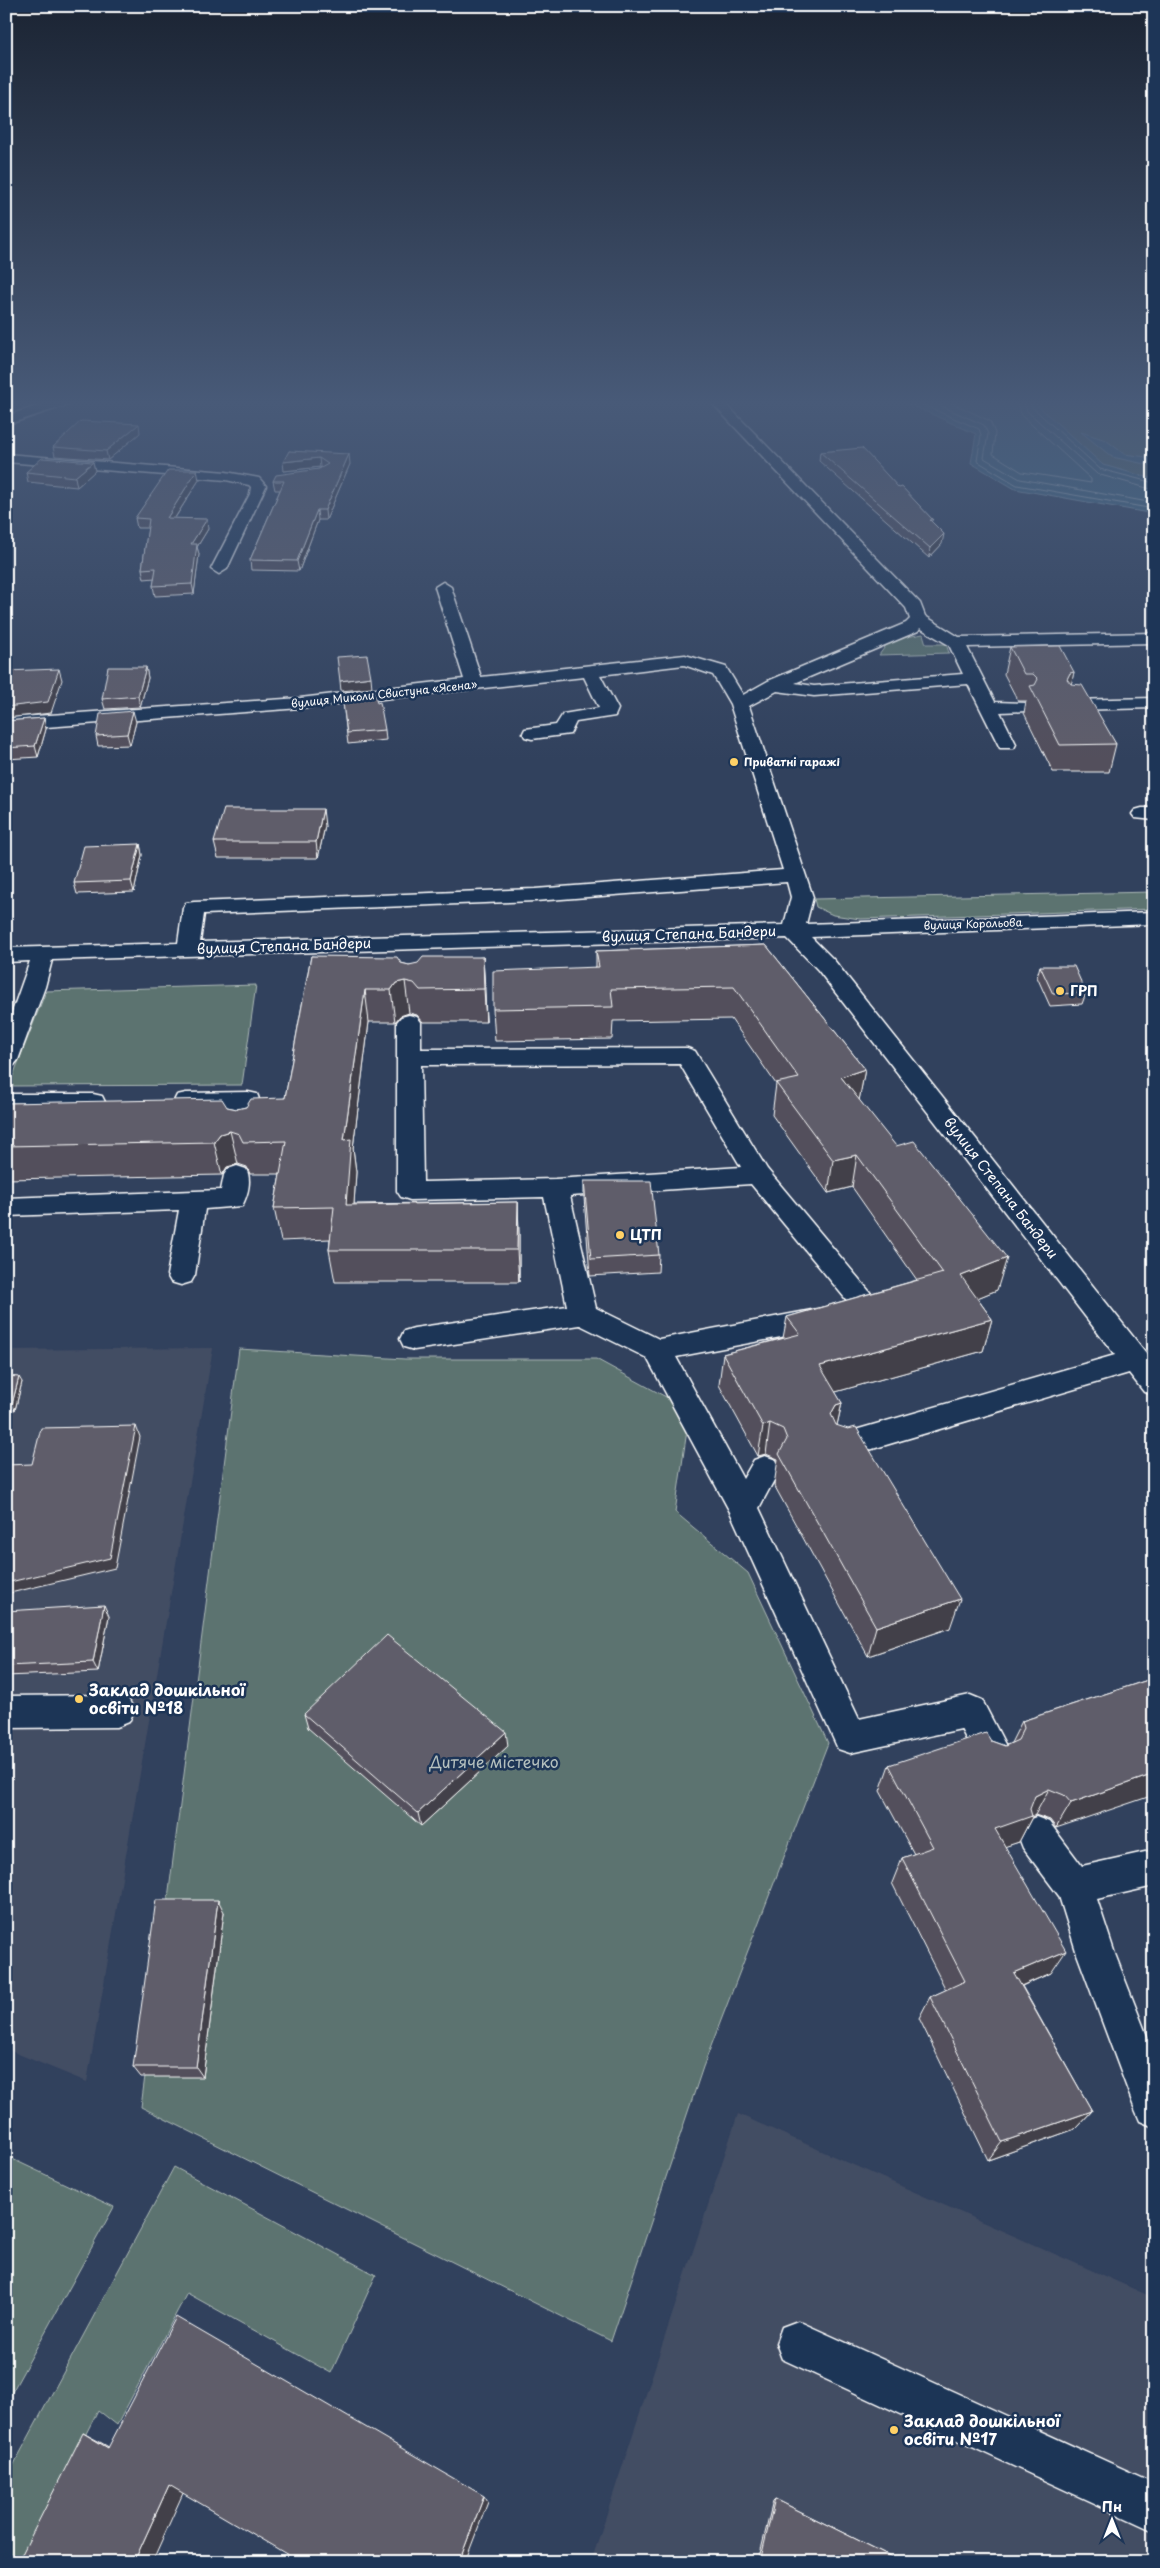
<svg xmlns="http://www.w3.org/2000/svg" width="1160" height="2568" viewBox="0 0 1160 2568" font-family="'Playpen Sans',sans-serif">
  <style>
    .built { fill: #434d64 }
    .green { fill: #5b736f; stroke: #adb9b7 }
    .water { fill: #426d88; stroke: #8ea7b8 }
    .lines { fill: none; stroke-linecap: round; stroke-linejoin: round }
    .shore { stroke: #b3c5cf; stroke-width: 1 }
    .minor-casing { stroke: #fff; stroke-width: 3 }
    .minor { fill: #1d3557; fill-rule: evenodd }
    .wall { fill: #52505b; stroke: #fff }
    .shaded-wall { fill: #42414a; stroke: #fff }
    .building { fill: #5f5d6a; stroke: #fff }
    .poi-dot { fill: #ffd166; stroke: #1d3557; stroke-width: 2 }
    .labels { text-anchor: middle; stroke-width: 5; stroke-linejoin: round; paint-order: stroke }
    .far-street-label { font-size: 11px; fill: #fff; stroke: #1d3557 }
    .far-poi-label { font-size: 11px; font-weight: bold; fill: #fff; stroke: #1d3557; text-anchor: start }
    .street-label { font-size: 14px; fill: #fff; stroke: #1d3557 }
    .poi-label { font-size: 14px; font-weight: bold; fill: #fff; stroke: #1d3557; text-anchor: start }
    .near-poi-label { font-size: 16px; font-weight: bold; fill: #fff; stroke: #1d3557; text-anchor: start }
    .near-park-label { font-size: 16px; fill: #b5c0be; stroke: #1d3557 }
  </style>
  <rect width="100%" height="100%" fill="#31415d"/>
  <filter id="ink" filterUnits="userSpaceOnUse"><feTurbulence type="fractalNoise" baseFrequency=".02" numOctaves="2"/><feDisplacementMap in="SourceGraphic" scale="10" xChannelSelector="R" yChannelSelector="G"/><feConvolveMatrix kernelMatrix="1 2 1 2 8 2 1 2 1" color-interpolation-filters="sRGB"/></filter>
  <g filter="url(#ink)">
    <g class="built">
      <path d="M213,1348L87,2082L6,2049V1350Z"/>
      <path d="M738,2114L1154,2298V2562H591Z"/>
    </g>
    <g class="green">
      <path d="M932,401H1154V489Z"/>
      <path d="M923,634L926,644H946L949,653L879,655L890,640Z"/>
      <path d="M1154,892V909L860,919L833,915L816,907L814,899Z"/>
      <path d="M256,985L242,1085L9,1086L46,991Z"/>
      <path d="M239,1349L405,1359H596L690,1410L675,1512L748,1573L828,1743L703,2067L611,2341L141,2107Z"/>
      <path d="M6,2156L114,2207L6,2403Z"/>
      <path d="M174,2167L376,2275L331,2373L187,2293L117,2425L98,2410L21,2562H6V2479Z"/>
    </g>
    <g class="water">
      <path d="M902,401L1034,402L1103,465L1154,479V514L1015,489L971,463L976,434Z"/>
      <path d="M1081,432L1106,440L1124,454L1154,458V466L1112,457Z"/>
    </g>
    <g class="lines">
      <g class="shore">
        <path d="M914,401L979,429L981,435L977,461L1017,485L1154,509"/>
        <path d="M930,401L984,425L988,434L984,458L1020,479L1154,503"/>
        <path d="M948,401L990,421L995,433L993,454L1022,472L1091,483V479L1022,416L1016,401"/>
        <path d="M1023,401L1027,411L1097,474L1154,490"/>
        <path d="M1030,401L1031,406L1100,469L1154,483"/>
      </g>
      <defs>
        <g id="minor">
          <path d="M53,401H72L70,404L6,425V416Z"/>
          <path d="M710,401H723L920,603L925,616L959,637L1154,633V643L967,647L995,702L1027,703L1030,707L1027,711L1000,712L1016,744L1014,748H1000L968,684L814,696L777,691L749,706L813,897L806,924L1154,912V924L811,937L834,960L1154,1363V1395L1144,1392L1129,1373L842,1458L831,1455L827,1446L831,1437L1115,1355L818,970L787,938L52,960L45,987L18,1060L14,1065L6,1068V1029L30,961L6,962V948L178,943L183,908L186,903L194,902L535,889L783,870L730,704L713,675L684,665L600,675L618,709L615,716L576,722L570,734L532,739L525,737L523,733L525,729L556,725L563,714L599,708L584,677L300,708L6,730V718L300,698L464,679L435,587L443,582L451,587L481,677L685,655L726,667L743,695L768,681L906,623L910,619L906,608ZM920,628L949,645L963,674L814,686L795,683L918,631ZM787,882L791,897L784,925L200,942L204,914L535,901Z"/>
          <path d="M6,454L226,472L259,478L266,486L227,569L219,574L211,569L250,494L251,487L249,485L226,480L6,462Z"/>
          <path d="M1154,698V708L1071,710L1065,709L1062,705L1065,701L1071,700Z"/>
          <path d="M1142,808H1154V820L1135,818L1132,814L1135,810Z"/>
          <path d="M409,1015L417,1017L421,1022V1049L687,1048L695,1051L767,1169L884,1309L880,1316L870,1320L676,1357L743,1479L754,1460L765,1456L776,1460L780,1469L759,1508L859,1719L970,1695L982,1700L1010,1754L1004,1766L992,1771L980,1766L961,1729L850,1753L838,1749L730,1512L647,1358L580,1325L414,1350L404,1347L400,1339L404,1331L414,1328L567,1306L544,1197L410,1200L401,1197L397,1191V1022L401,1017ZM680,1064L741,1167L555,1179L423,1182L421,1065ZM751,1184L849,1303L659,1339L596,1308L570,1196Z"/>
          <path d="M248,1092L257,1094C263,1105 259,1128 253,1138L244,1140L235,1138L231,1132L235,1108L186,1109L177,1107L174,1101L177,1095L186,1093Z"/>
          <path d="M6,1094H93L102,1096L105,1102L102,1108L93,1110H6Z"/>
          <path d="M237,1166L246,1169C252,1179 248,1195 242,1206L205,1209L195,1275L191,1282L181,1285L171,1282L167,1275L179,1210L6,1216V1198L221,1190L224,1175L228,1169Z"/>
          <path d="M117,1695L129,1700L134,1711L129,1722L117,1727L6,1728V1696Z"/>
          <path d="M1036,1817L1049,1822L1082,1866L1154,1850V1886L1097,1899L1115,1954L1154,2054V2127L1140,2121L1134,2107L1077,1954L1059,1896L1023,1848L1018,1835L1023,1822Z"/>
          <path d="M798,2321L1154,2483V2531L782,2359L776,2343L782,2327Z"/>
        </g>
      </defs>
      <use href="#minor" class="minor-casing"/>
      <use href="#minor" class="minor"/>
    </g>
    <g class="wall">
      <path d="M140,433L108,460L55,456L53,447Z"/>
      <path d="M289,451L350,464L326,520H318L299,571L251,570L250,560L280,490H275L273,481L319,469L321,468L320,467L284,471Z"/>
      <path d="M820,452L942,544L929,558L819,461Z"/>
      <path d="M93,462L95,471L77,487L28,482L26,472Z"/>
      <path d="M199,480L175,518L208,529L197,547L199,554L194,594L155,596L153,586L155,578L144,579L142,569L148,528H137L135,518Z"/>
      <path d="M1010,647L1074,672L1071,684L1116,744L1109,772H1053L1024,713L1026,701H1018L1004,674Z"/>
      <path d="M146,667L148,678L140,707L105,709L102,699Z"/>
      <path d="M342,695L385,730L386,740L348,744Z"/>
      <path d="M44,718L46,729L38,757L6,759V721Z"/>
      <path d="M136,722L130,745L98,746L96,736Z"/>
      <path d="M325,826L318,858H218L214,842Z"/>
      <path d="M140,844L142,855L134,892L77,894L74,883Z"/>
      <path d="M766,945L865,1069L859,1100L997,1290L977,1298L992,1319L983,1351L835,1392L842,1403L837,1425L950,1628L868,1656L774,1485L778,1459L766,1454L758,1456L719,1385L723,1354L783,1338L787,1317L917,1280L852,1187L828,1193L772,1115L776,1084L731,1019L613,1021L612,1039L495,1041L493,1009L596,967V951Z"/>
      <path d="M311,956L401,963L409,965L483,957L486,1022H423L417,1015L409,1013L400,1016L395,1022H369L353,1148L356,1172L354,1204L518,1202L519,1235V1282H335L329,1250L330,1239L281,1241L274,1208L280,1174H250L247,1167L238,1164L227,1167L222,1175L6,1179V1103L227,1107L237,1109L285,1098Z"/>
      <path d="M1040,966L1086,993L1082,1004L1050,1006L1037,977Z"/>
      <path d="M584,1181L659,1255L658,1272L590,1276L584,1197Z"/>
      <path d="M6,1376L22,1382L15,1410L6,1409Z"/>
      <path d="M6,1611L109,1616L98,1672L6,1676Z"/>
      <path d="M1154,1678L1056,1828L1050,1820L1035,1815L1032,1817L1019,1842L1005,1846L1051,1973L1022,1986L1092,2111L1075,2129L988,2160L919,2018L930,1997L946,1990L892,1883L902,1858L914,1854L880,1791L889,1765L991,1741L1005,1746L1011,1743L1022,1721Z"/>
      <path d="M304,1714L508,1746L421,1826L308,1728Z"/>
      <path d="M224,1912L203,2077H141L133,2067Z"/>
      <path d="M775,2499L902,2562H758L773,2501Z"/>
    </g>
    <g class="shaded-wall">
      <path d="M139,424L140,433L108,460L106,451Z"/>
      <path d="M349,454L350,464L326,520L325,510Z"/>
      <path d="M319,458L320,467L284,471L283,462Z"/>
      <path d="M93,462L95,471L77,487L75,477Z"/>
      <path d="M197,470L199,480L169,527L167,518Z"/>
      <path d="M317,510L318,520L299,571L297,561Z"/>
      <path d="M207,519L208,529L197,547L199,554L194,594L192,584L191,544Z"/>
      <path d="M944,534L942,544L929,558L930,548Z"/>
      <path d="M146,667L148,678L140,707L138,696Z"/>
      <path d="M59,669L62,680L51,713L6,718V707Z"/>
      <path d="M1074,672L1068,699L1067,679L1070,673Z"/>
      <path d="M371,677L372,688L341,691L340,681Z"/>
      <path d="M133,711L136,722L130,745L127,734Z"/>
      <path d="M44,718L46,729L38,757L35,746Z"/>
      <path d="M323,809L325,826L318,858L316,842Z"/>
      <path d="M140,844L142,855L134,892L131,881Z"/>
      <path d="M483,957L485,989L486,1022L484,989Z"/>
      <path d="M405,981L409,1013L400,1016L395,1022L391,990L396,983Z"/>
      <path d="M365,990L369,1022L353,1148L356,1172L352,1237L346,1205L344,1140Z"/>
      <path d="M865,1069L859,1101L841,1077Z"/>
      <path d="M230,1131L238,1164L227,1167L222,1175L214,1142L220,1134Z"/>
      <path d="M857,1155L852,1187L828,1193L833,1160Z"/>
      <path d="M518,1202L519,1235V1282L517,1250Z"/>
      <path d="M1007,1258L997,1290L953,1308L961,1276Z"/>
      <path d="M992,1319L983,1351L814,1398L820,1366Z"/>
      <path d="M19,1377L22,1382L15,1410L12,1404Z"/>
      <path d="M842,1403L835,1434L831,1414L836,1405Z"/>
      <path d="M770,1423L766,1454L758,1456L763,1426Z"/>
      <path d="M136,1426L140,1437L115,1568L6,1594V1583Z"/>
      <path d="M960,1599L950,1628L868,1656L876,1627Z"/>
      <path d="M104,1605L109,1616L98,1672L93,1662Z"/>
      <path d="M506,1732L508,1746L421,1826L418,1813Z"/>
      <path d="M1154,1774V1795L1056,1828L1071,1803Z"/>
      <path d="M1049,1789L1035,1815L1032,1817L1019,1842L983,1854L995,1829L1035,1796Z"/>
      <path d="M218,1900L224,1912L203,2077L196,2067Z"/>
      <path d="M1066,1951L1051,1973L1000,1995L1014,1973Z"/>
      <path d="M1092,2111L1075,2129L988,2160L1002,2142Z"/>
      <path d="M83,2433L100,2442L124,2456L108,2448Z"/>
      <path d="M169,2485L184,2491L152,2562H134Z"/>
      <path d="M484,2496L488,2502L465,2562H459Z"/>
    </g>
    <g class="building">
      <path d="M81,421L139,424L106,451L53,447Z"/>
      <path d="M862,448L899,488L902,487L933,520H930L944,534L930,548L820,452Z"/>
      <path d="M289,451L349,454L325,510H317L297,561L250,560L284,481H273L276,475L319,469L328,464L319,458L283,462Z"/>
      <path d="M42,458L93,462L75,477L26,472Z"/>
      <path d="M168,470H197L167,518L207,519L191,544H197L192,584L153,586L156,568L142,569L149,519L135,518Z"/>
      <path d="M1060,646L1074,672L1070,673L1067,679L1071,684L1082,685L1116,744L1060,745L1030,686L1035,685L1038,679L1033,674H1024L1010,647Z"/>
      <path d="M367,655L371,677L340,681L337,657Z"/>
      <path d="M108,667H146L138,696L102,699Z"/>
      <path d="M59,669L48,702L6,707V671Z"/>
      <path d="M374,691L377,703L380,702L385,730L347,733L342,695Z"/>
      <path d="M133,711L127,734L96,736L100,714Z"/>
      <path d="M44,718L35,746L6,748V721Z"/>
      <path d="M224,809H323L316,842H214Z"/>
      <path d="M140,844L131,881L74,883L84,846Z"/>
      <path d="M766,945L865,1069L841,1077L896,1146L914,1141L1007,1258L961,1276L992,1319L820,1366L842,1403L836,1405L831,1414L836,1425L848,1429L856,1427L960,1599L876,1627L779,1454L787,1439L783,1429L770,1423L763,1426L723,1354L800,1334L787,1317L943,1273L857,1155L833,1160L776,1083L799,1078L734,987L611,989L613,1007L493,1009V971L599,967L596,951Z"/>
      <path d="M311,956L397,957L401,963L409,965L418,963L423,957H483L484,989L420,990L414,983L405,981L396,983L391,990H365L344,1140L351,1139L346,1205L518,1202L517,1250H329L334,1207L274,1208L286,1141L243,1142L239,1134L230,1131L220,1134L214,1142L6,1146V1103L222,1099L227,1107L237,1109L246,1107L251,1099L285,1098Z"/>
      <path d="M1040,966H1074L1086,993L1053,994Z"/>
      <path d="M584,1181H651L659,1255L591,1259Z"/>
      <path d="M6,1376L19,1377L12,1404H6Z"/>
      <path d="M136,1426L110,1558L6,1583V1465L32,1464L41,1428Z"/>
      <path d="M104,1605L93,1662L6,1666V1611Z"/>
      <path d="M387,1635L506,1732L418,1813L304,1714Z"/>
      <path d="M1154,1678V1774L1071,1803L1064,1795L1049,1789L1035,1796L1030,1809L1032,1816L995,1829L1066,1951L1014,1973L1092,2111L1002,2142L930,1997L965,1981L902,1858L933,1847L889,1765L986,1733L991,1741L1005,1746L1018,1740L1024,1728L1022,1721Z"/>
      <path d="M156,1900H218L196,2067H133Z"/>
      <path d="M176,2317L484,2496L459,2562H300L169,2485L134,2562H18L83,2433L108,2448Z"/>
      <path d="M775,2499L902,2562H760Z"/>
    </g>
  </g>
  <linearGradient id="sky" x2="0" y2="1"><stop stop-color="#1b2433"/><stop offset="0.53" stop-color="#485a78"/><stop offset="1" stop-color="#485a78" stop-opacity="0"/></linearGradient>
  <rect width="1160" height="760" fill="url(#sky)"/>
  <g class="poi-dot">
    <circle cx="734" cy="762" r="5"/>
    <circle cx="1060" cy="991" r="5"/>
    <circle cx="620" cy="1235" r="5"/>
    <circle cx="79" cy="1699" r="5"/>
    <circle cx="894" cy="2430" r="5"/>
  </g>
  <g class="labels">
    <g class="far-street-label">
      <text transform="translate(384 694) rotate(-6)" y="4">вулиця Миколи Свистуна «Ясена»</text>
      <text transform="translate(973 924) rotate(-2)" y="4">вулиця Корольова</text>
    </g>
    <g class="far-poi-label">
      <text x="744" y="766">Приватні гаражі</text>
    </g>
    <g class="street-label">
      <text transform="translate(689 934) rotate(-2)" y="5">вулиця Степана Бандери</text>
      <text transform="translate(284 946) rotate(-2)" y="5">вулиця Степана Бандери</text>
      <text transform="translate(1001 1188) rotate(52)" y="5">вулиця Степана Бандери</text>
    </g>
    <g class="poi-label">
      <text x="1070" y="996">ГРП</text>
      <text x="630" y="1240">ЦТП</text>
    </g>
    <g class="near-poi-label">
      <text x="89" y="1696">Заклад дошкільної<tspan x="89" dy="18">освіти №18</tspan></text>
      <text x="904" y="2427">Заклад дошкільної<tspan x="904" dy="18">освіти №17</tspan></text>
    </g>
    <g class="near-park-label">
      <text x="494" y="1768">Дитяче містечко</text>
    </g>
  </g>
  <rect width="1160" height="2568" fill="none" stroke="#1d3557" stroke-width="25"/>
  <rect x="12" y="12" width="1135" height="2543" fill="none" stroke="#fff" stroke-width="2" filter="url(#ink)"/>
  <g transform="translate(1112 2520)" stroke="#1d3557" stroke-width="4" paint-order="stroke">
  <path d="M0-4L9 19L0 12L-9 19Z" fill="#ffffff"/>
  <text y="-8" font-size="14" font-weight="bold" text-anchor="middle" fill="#ffffff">Пн</text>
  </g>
</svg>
